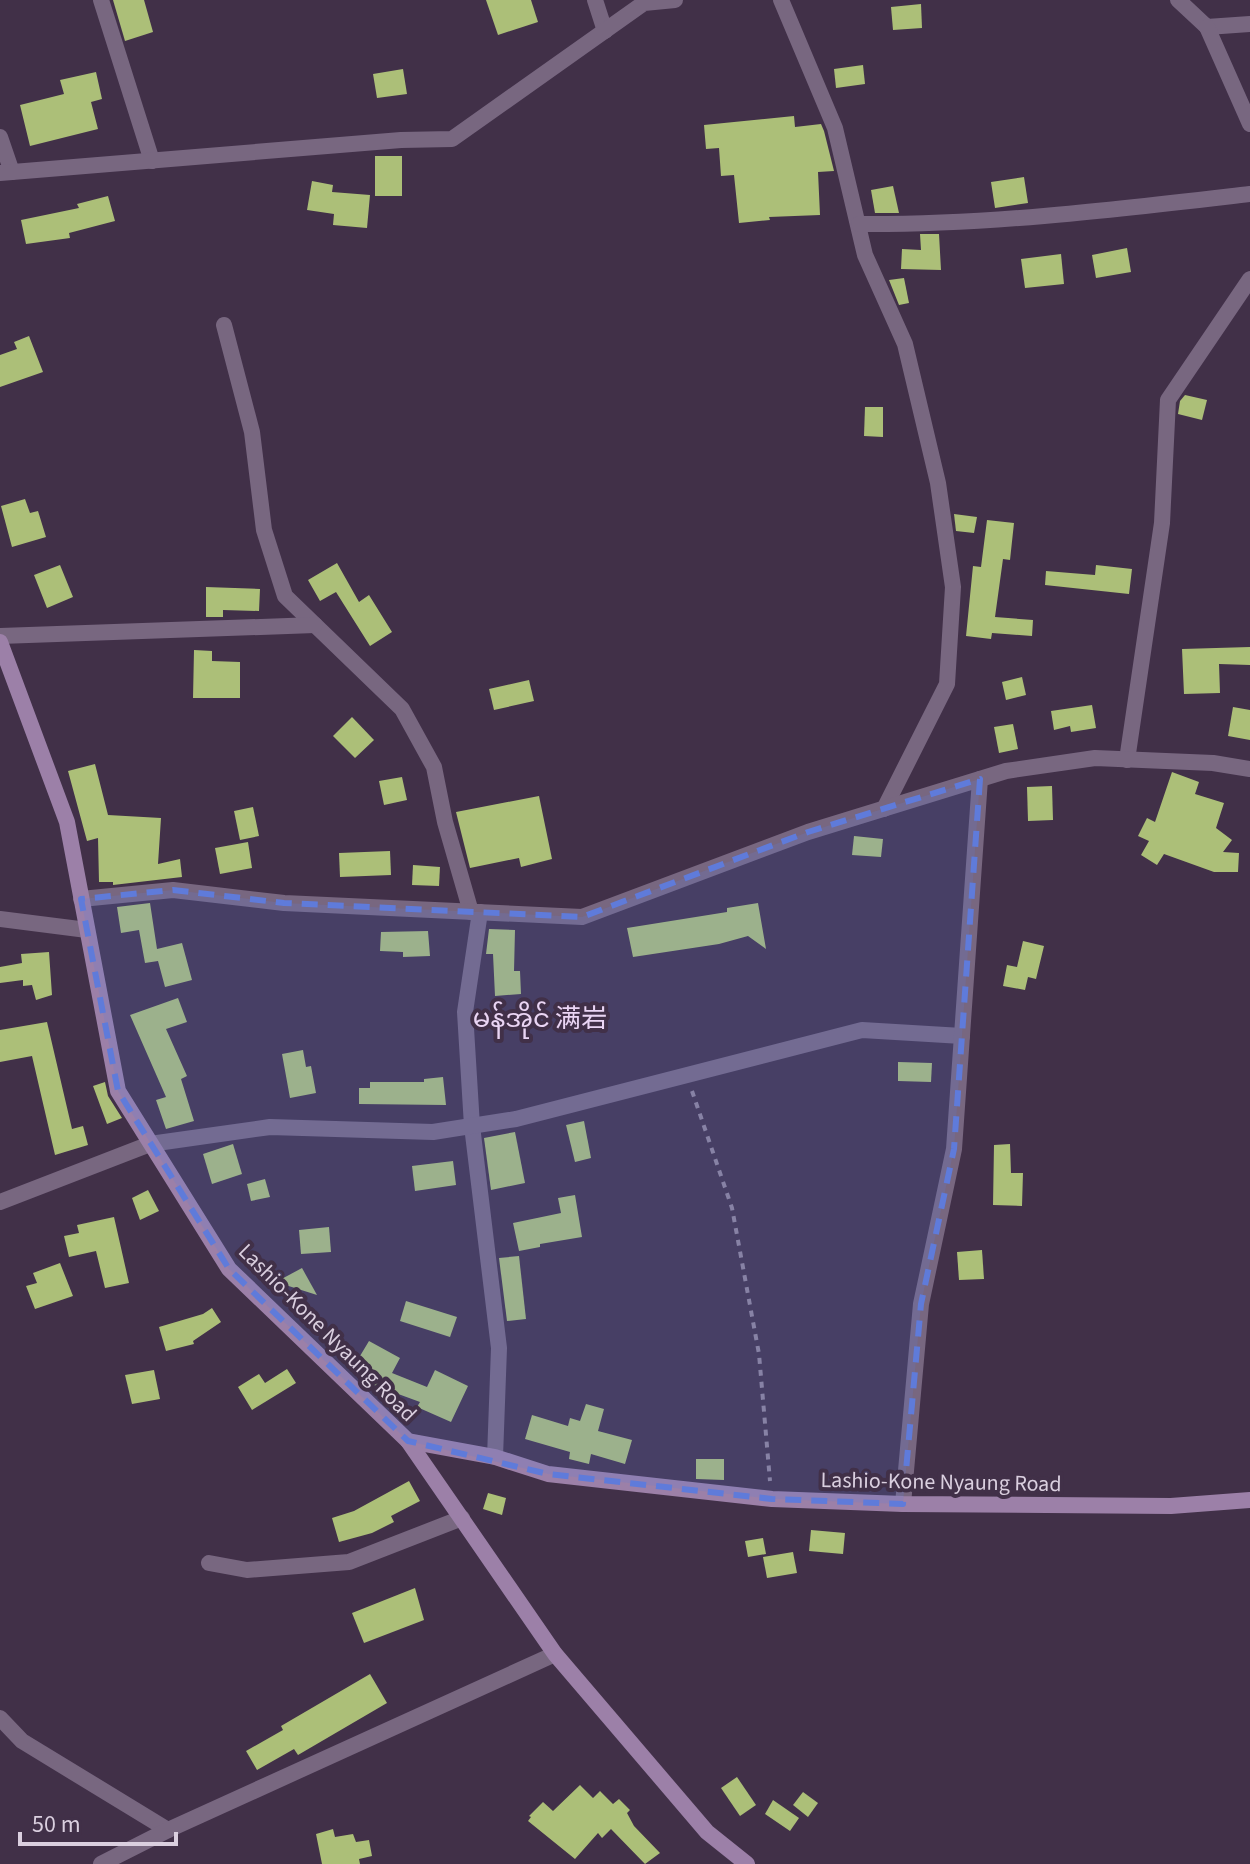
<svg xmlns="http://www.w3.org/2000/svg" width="1250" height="1864" viewBox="0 0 1250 1864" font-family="'Source Sans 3','Noto Sans SC','Noto Sans Myanmar',sans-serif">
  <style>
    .building { fill: #acbf78 }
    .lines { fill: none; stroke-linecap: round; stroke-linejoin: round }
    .path { stroke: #928498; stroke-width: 4; stroke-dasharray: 6 6; stroke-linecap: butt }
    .street { stroke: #786780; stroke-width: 16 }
    .secondary { stroke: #9c80a8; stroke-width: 16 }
    .marked { fill: #5f7bda; fill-opacity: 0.2; stroke: #5f7bda; stroke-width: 6; stroke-dasharray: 16 10; stroke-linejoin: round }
    .labels { text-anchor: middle; stroke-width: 8; stroke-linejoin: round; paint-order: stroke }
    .street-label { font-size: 22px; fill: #dacfdf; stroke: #413048 }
    .quarter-label { font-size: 26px; fill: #ead5f4; stroke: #413048 }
  </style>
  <rect width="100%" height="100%" fill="#413048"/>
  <g class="building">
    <path d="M113,0H144L153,32L125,41Z"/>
    <path d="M486,0H531L538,22L498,35Z"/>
    <path d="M921,4L922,28L893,30L891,7Z"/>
    <path d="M863,65L865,84L836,88L834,69Z"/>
    <path d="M403,69L407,94L377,98L373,74Z"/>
    <path d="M96,72L102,99L91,102L98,129L30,146L20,105L64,94L60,80Z"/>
    <path d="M794,116L795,127L821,124L824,131L834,171L818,172L820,215L769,217L770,220L739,223L734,175L721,176L719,148L706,149L704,125Z"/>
    <rect x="375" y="156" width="27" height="40"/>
    <path d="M1024,177L1028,203L995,208L991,182Z"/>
    <path d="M312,181L333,185L332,192L370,195L367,228L333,225L334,214L307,210Z"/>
    <path d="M893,186L899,213H875L871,190Z"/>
    <path d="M108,196L115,221L69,233L70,238L26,244L21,220L79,208L77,204Z"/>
    <path d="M920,234H939L941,270L901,269L902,249L921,250Z"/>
    <path d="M1127,248L1131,272L1096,278L1092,255Z"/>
    <path d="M1061,254L1064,284L1025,288L1021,259Z"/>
    <path d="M904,278L909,303L899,305L889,280Z"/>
    <path d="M29,336L43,372L0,387V355L17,349L14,342Z"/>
    <path d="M1185,395L1207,400L1202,420L1178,414L1180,401Z"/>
    <path d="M865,407H883V437L864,436Z"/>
    <path d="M25,499L30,513L38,511L46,537L12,547L1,506Z"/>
    <path d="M954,514L977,517L974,533L956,531Z"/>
    <path d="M987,520L1014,523L1010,560L1003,559L995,617L1033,620L1032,636L992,633L991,639L966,636L973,566L981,567Z"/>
    <path d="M337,563L359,602L369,595L392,632L370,646L336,592L320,601L308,580Z"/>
    <path d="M60,565L73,597L47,608L34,575Z"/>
    <path d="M1096,565L1132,569L1129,594L1045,585L1046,571L1095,575Z"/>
    <path d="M206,587L260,589L259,611L223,610V617H206Z"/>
    <path d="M1250,647V665L1219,664L1220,693L1184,694L1182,649Z"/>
    <path d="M194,650L212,651V661L240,662V698H193Z"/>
    <path d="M1022,677L1026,695L1006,700L1002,682Z"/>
    <path d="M529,680L534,701L494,710L489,689Z"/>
    <path d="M1092,705L1096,728L1071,732L1070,726L1054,730L1051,711Z"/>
    <path d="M1233,707L1250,710V740L1228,736Z"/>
    <path d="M352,717L374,740L355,758L333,736Z"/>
    <path d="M1013,724L1018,749L999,753L994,727Z"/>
    <path d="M95,764L108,815L161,818L158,864L180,859L182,877L113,885V882H99L98,838L87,841L68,771Z"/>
    <path d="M1172,772L1199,782L1195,794L1224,803L1216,828L1232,840L1223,852L1239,853L1238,872H1214L1164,854L1157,865L1141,855L1149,841L1138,836L1147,818L1155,822Z"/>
    <path d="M402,777L407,800L384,805L379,781Z"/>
    <path d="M1052,786L1053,820L1028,821L1027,787Z"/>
    <path d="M539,796L552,859L521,867L519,858L470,868L456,812Z"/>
    <path d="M253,807L259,836L240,840L234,811Z"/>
    <path d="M854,836L883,839L881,857L852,855Z"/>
    <path d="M248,842L252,868L220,874L215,848Z"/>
    <path d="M390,851L391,875L340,877L339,853Z"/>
    <path d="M413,865L440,867L439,886L412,885Z"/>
    <path d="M150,903L157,949L182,943L192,980L165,987L158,961L145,963L139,930L121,933L117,907Z"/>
    <path d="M758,903L766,949L748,936L719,944L633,957L627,928L727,912V908Z"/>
    <path d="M489,929L515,930L514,971H520L521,994L495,996L493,954H486Z"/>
    <path d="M428,931L430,956L403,957V952L380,951L381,932Z"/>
    <path d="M1023,941L1044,946L1036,979L1028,977L1025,990L1003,986L1007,965L1017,967Z"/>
    <path d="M49,952L52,995L36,1000L32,985L23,986V980L0,983V967L22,963L21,954Z"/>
    <path d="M178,998L187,1022L166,1029L187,1076L181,1079L194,1121L166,1129L156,1100L166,1097L130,1015Z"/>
    <path d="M47,1022L72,1129L83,1126L88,1145L55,1155L32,1056L0,1062V1030Z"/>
    <path d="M303,1050L306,1067L311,1066L316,1093L290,1098L282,1054Z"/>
    <path d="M898,1062L932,1063L931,1082L898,1081Z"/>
    <path d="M443,1077L446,1105L359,1104V1088H370V1082H424V1079Z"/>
    <path d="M105,1082L108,1096L122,1118L107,1124L93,1086Z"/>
    <path d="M584,1121L591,1158L575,1162L566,1125Z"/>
    <path d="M515,1132L525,1183L491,1190L484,1138Z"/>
    <path d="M233,1144L242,1174L212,1184L203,1154Z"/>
    <path d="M1010,1144L1011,1173H1023L1022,1206L993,1205L994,1145Z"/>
    <path d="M453,1161L456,1185L415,1191L412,1166Z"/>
    <path d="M265,1179L270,1197L251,1201L247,1184Z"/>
    <path d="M148,1190L159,1211L140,1220L132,1198Z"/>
    <path d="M575,1195L582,1237L540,1244V1247L519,1251L513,1223L561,1213L558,1198Z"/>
    <path d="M114,1217L129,1283L105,1288L96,1251L69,1257L64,1236L79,1233L77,1225Z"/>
    <path d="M329,1227L331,1252L301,1254L299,1230Z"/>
    <path d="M982,1250L984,1279L959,1280L957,1252Z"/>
    <path d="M519,1256L526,1319L507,1321L499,1258Z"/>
    <path d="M60,1263L73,1296L35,1309L26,1286L37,1283L33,1273Z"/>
    <path d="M302,1268L317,1295L276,1282Z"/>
    <path d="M406,1301L457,1317L450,1337L400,1321Z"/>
    <path d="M212,1308L221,1322L193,1341L194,1344L166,1351L159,1327L203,1314Z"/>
    <path d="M369,1341L400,1358L392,1373L427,1387L435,1370L468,1386L451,1422L417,1407L420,1402L371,1384L377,1372L357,1361Z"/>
    <path d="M287,1369L296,1383L252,1410L238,1387L259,1374L265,1383Z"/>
    <path d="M154,1370L160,1399L132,1404L125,1375Z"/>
    <path d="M586,1404L604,1409L598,1431L632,1440L625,1464L591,1454L589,1464L569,1459L570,1452L525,1439L532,1415L568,1426L570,1418L580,1421Z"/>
    <path d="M696,1459H724V1480L696,1479Z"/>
    <path d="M409,1481L420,1501L391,1516L394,1522L372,1533L339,1542L332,1518L354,1511Z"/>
    <path d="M488,1493L506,1498L502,1515L483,1509Z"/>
    <path d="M811,1530L845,1533L843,1554L809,1551Z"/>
    <path d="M763,1538L766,1554L748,1557L745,1541Z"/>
    <path d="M793,1552L797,1573L767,1578L763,1557Z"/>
    <path d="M415,1588L424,1620L364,1643L352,1613Z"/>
    <path d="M370,1674L387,1703L298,1755L294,1749L257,1770L246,1751L283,1730L281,1726Z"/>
    <path d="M737,1777L756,1805L740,1816L721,1788Z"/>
    <path d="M580,1785L593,1798L600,1791L613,1804L619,1799L630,1810L627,1813L634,1826L660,1853L645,1864L611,1829L602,1838L598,1833L575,1859L528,1821L531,1817L529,1816L543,1802L553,1811Z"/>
    <path d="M803,1792L818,1803L808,1817L793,1805Z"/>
    <path d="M773,1800L799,1818L790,1831L765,1814Z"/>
    <path d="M333,1829L335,1837L353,1834L356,1842L369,1840L372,1856L359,1859L360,1864H322L316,1834Z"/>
  </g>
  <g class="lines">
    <path class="path" d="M692,1091L732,1208L759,1354L770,1481"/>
    <g class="street">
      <path d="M101,0L152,161"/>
      <path d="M595,0L605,31"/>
      <path d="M781,0L835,128L865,255L905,344L938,483L953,587L947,684L884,809"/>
      <path d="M1178,0L1207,27L1250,24"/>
      <path d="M1207,27L1250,124"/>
      <path d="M0,137L12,172"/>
      <path d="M0,173L401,140L452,139L644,3L675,0"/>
      <path d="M859,224C990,225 1120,209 1250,194"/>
      <path d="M224,325L252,432L264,530L285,596L402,709L434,767L445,822L471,912"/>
      <path d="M0,636L315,625"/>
      <path d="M1127,760L1162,523L1168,400L1250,279"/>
      <path d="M81,899L173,890L284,903L582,917L808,832L1006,771L1095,758L1213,763L1250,769"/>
      <path d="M480,912L465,1012L472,1126L499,1348L495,1457"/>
      <path d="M0,919L87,930"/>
      <path d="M0,1202L150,1144L270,1127L433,1132L516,1119L862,1030L962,1036"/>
      <path d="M903,1504L921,1304L954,1149L980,779"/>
      <path d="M209,1563L247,1570L349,1562L462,1518"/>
      <path d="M0,1718L22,1741L168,1830"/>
      <path d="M101,1864L168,1830L555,1654"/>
    </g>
    <g class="secondary">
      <path d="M0,642L67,822L118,1091L229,1269L408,1441L495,1457L548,1474L772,1499L903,1504L1171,1506L1250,1500"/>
      <path d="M408,1441L555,1654L707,1832L747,1864"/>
    </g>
  </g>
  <path class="marked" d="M980,779L954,1149L921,1304L903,1504L772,1499L548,1474L408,1441L229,1269L118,1091L81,899L173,890L284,903L582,917L808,832Z"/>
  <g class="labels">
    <g class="street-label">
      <text transform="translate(328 1332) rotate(45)" y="8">Lashio-Kone Nyaung Road</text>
      <text transform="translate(941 1481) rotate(1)" y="8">Lashio-Kone Nyaung Road</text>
    </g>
    <g class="quarter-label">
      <text x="540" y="1027">မန်အိုင် 满岩</text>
    </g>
  </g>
  <path d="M20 1832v12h156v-12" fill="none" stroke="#dacfdf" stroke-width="4"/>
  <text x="32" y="1832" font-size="24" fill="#dacfdf" stroke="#413048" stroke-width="6" paint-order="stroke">50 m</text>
</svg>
